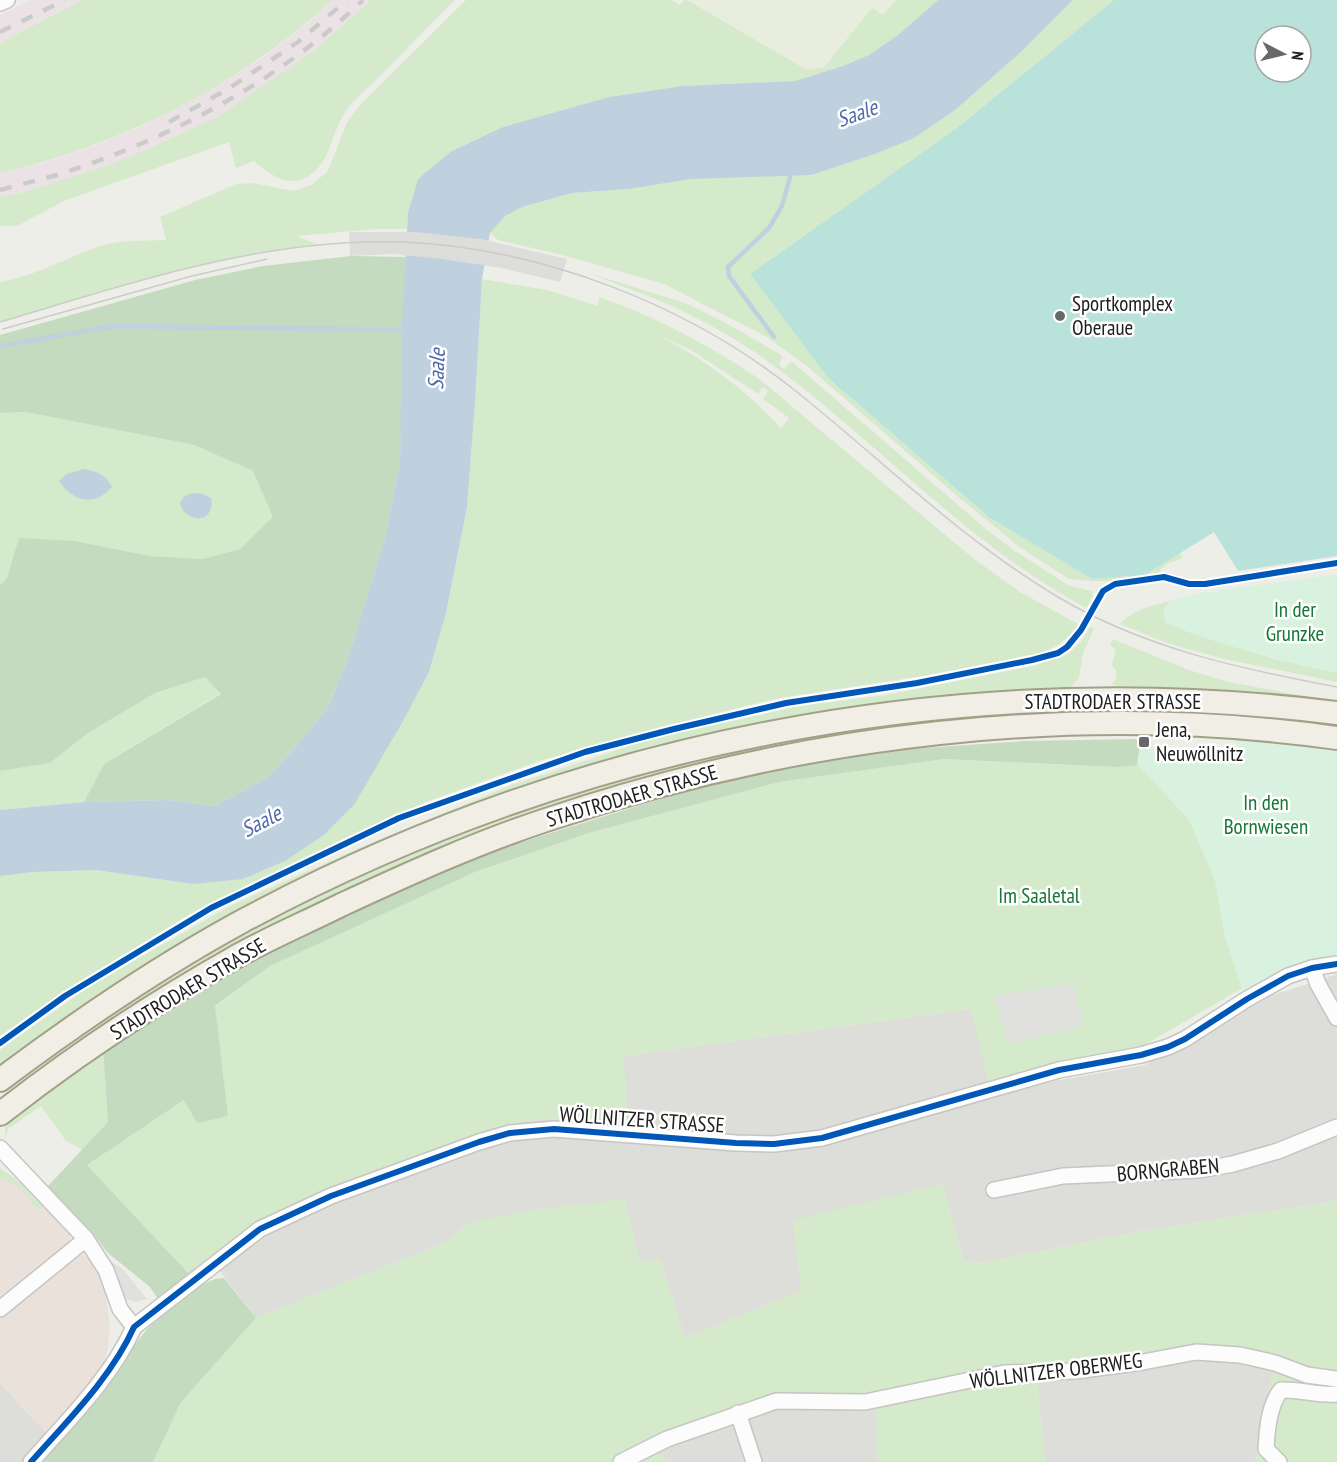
<svg xmlns="http://www.w3.org/2000/svg" width="1337" height="1462" viewBox="0 0 1337 1462" font-family="'PT Sans Narrow',sans-serif">
  <style>
    .residential { fill: #ddddda }
    .commercial { fill: #ebe1db }
    .industrial { fill: #ebe2e5 }
    .farmland { fill: #e9eddd }
    .grass { fill: #d4eaca; fill-rule: evenodd }
    .forest { fill: #c4dbc0 }
    .park { fill: #d9f2df }
    .pitch { fill: #b8e2da; fill-rule: evenodd }
    .parking { fill: #e0e0de }
    .water { fill: #bfd1de }
    .pier { fill: #dddddb }
    .lines { fill: none; stroke-linecap: round; stroke-linejoin: round }
    .stream { stroke: #bfd1de; stroke-width: 4.5 }
    .street-casing { stroke: #c5c5c3; stroke-width: 18 }
    .primary-casing { stroke: #a3a087; stroke-width: 26 }
    .street { stroke: #fcfcfc; stroke-width: 15 }
    .primary { stroke: #f1eee6; stroke-width: 22 }
    .tram { stroke: #cbcbca; stroke-width: 1.5 }
    .rail { stroke: #cbcbca; stroke-width: 4.5; stroke-dasharray: 12 12; stroke-linecap: butt }
    .cycleway-casing { stroke: #fff; stroke-width: 10 }
    .cycleway { stroke: #0057b8; stroke-width: 6 }
    .poi-dot { fill: #686866; stroke: #fff; stroke-width: 2 }
    .labels { text-anchor: middle; stroke-width: 5; stroke-linejoin: round; paint-order: stroke }
    .poi-label { font-size: 21px; fill: #202020; stroke: #fff; text-anchor: start }
    .park-label { font-size: 21px; fill: #147734; stroke: #fff }
    .street-label { font-size: 21px; fill: #202020; stroke: #fff }
    .water-label { font-size: 22px; font-style: italic; fill: #5269a9; stroke: #fff }
  </style>
  <rect width="100%" height="100%" fill="#eeeee9"/>
  <g class="residential">
    <path d="M1337,974V1201L1142,1231L981,1263L963,1261L943,1184L801,1291L685,1338L660,1260L640,1264L467,1223L447,1242L256,1318L209,1257L257,1224L330,1191L444,1147L524,1121L580,1118L627,1123L623,1056L971,1009L992,1092L1145,1065L1268,997Z"/>
    <path d="M1141,1359H1275L1260,1445L1255,1462H1045L1035,1364L1078,1367Z"/>
    <path d="M0,1383L49,1436L26,1462H0Z"/>
    <path d="M780,1394H876L878,1462H666L656,1439L698,1419L757,1400Z"/>
  </g>
  <g class="commercial">
    <path d="M0,1168L36,1196L71,1231V1236L67,1246L0,1304Z"/>
    <path d="M82,1255L92,1260L104,1281L110,1324L108,1349L99,1376L49,1436L0,1383V1317L71,1258Z"/>
  </g>
  <g class="industrial">
    <path d="M30,0H82L0,43V15Z"/>
    <path d="M333,0H371L316,49L219,116L148,149L101,168L20,193L0,197V173L42,163L96,145L142,126L224,82L262,58L308,23Z"/>
  </g>
  <path class="farmland" d="M687,0H896L884,15L872,9L823,67L807,70Z"/>
  <g class="grass">
    <path d="M82,0H333C239,85 124,144 0,173V43Z"/>
    <path d="M371,0H455C429,26 404,52 378,78C367,89 355,99 346,111C331,131 332,163 307,177C286,188 270,174 254,161L236,168L229,142L64,201L17,226H0V197L20,193L101,168L148,149L219,116L316,49Z"/>
    <path d="M466,0H672L680,5L684,0H687L807,70L824,67L872,8L883,15L896,0H938L898,35L869,55L843,66L795,81L682,86L609,97L503,127L452,151L408,213L407,229H378L296,236L317,244L248,254L172,272L0,322V282C36,276 67,257 101,246C122,239 145,241 166,240L160,217L236,184L251,183L294,191L311,185L327,172L337,149L346,124L359,106Z"/>
    <path d="M1073,0H1114L957,128L750,274L828,378L990,518L1092,579L1145,575L1180,553L1183,558L1167,564L1161,569L1160,574L1113,581H1091L1069,579L1018,546L955,494L807,366L765,336L664,284L566,256L498,240L490,233L505,216L522,207L572,193L629,189L691,179L1022,51Z"/>
    <path d="M592,274L685,303L722,321L783,356L779,364L784,369L791,361L986,529L1015,551L1070,586L1092,591L1093,595L1086,608C963,542 872,435 759,355C735,338 707,323 680,310C652,296 621,287 592,274Z"/>
    <path d="M482,279L547,290L598,306L599,297C655,316 708,345 758,378L974,559L1020,592L1078,624C1066,642 1053,650 1032,655L922,676L774,699L645,731L539,761L426,802L190,914L60,994L0,1036V876L33,872L96,870L193,884L395,732L429,672L446,613L467,507L475,403ZM657,335L691,350L758,394L763,387L768,391L763,399L789,418L781,428C746,390 704,358 657,335Z"/>
    <path d="M26,412L194,445L253,471L274,517L240,549L203,559L150,556L75,541L7,578L0,585V413Z"/>
    <path d="M1173,600L1163,609L1188,632L1275,659L1337,673V682L1220,658L1167,643L1120,624C1134,609 1154,605 1173,600Z"/>
    <path d="M1090,627L1094,629L1083,653L1079,678L1069,689L869,709L367,853L0,1070V1050L90,986L230,906L368,844L512,785L650,739L800,706L886,695L1033,666L1061,657L1071,651L1081,642Z"/>
    <path d="M1113,639L1189,670L1228,682L1337,702L1125,688L1112,684L1116,678V670L1112,665L1116,649L1110,646Z"/>
    <path d="M205,677L221,693L104,764L84,802L0,810V771L50,763L88,733L155,693Z"/>
    <path d="M981,715L952,723L574,804L0,1102V1099L83,1038L102,1020L166,977L254,927L320,894L477,826L614,781L761,745L883,724Z"/>
    <path d="M944,759L1117,767L1141,765L1230,846L1244,987L1141,1047L988,1082L971,1009L624,1056L628,1123L580,1118L524,1121L444,1147L330,1191L257,1224L209,1257L189,1274L87,1165L184,1100L217,1029L215,1007L270,966L475,872L589,833L779,782Z"/>
    <path d="M103,1048L108,1122L83,1150L66,1141L41,1106L8,1129L5,1139V1128L9,1121Z"/>
    <path d="M0,1168L17,1180L44,1204L42,1209H36L21,1188L0,1178Z"/>
    <path d="M943,1184L963,1261L981,1263L1142,1231L1337,1201V1462H1255L1260,1445L1261,1429L1275,1360L1249,1352L1078,1367L1035,1364L1045,1462H878L876,1394L841,1396L780,1394L757,1400L698,1419L656,1439L666,1462H153L181,1402L256,1318L447,1242L467,1223L531,1210L625,1199L640,1263L660,1259L685,1338L801,1291L793,1220Z"/>
  </g>
  <g class="forest">
    <path d="M351,256L406,257L400,463L385,538L347,662L327,709L293,750L265,779L214,806L169,800L84,802L104,764L221,694L205,677L155,693L88,733L50,763L0,771V585L7,578L19,538L75,541L150,556L203,559L240,549L273,517L253,471L194,445L26,412L0,413V335L195,280L263,266Z"/>
    <path d="M1136,739L1272,902L1141,765L1117,767L944,759L779,782L589,833L475,872L270,966L215,1006L228,1116L197,1123L184,1100L87,1165L189,1274L158,1299L150,1287L108,1253L91,1231L47,1187L108,1122L103,1048L285,938L473,857L686,791L790,765L895,750L1026,741Z"/>
    <path d="M224,1278L256,1318L181,1402L153,1462H39L149,1327L194,1288L215,1279Z"/>
  </g>
  <g class="park">
    <path d="M1337,574V673C1279,660 1221,646 1166,623L1163,609L1173,600L1200,593Z"/>
    <path d="M1237,737L1337,750V959L1242,990L1225,937L1215,881L1189,820L1137,764L1140,747L1234,750Z"/>
  </g>
  <path class="pitch" d="M1114,0H1337V556L1238,571L1214,532L1145,575L1092,579L990,518L828,378L750,274L957,128ZM1265,36H1301V72H1265Z"/>
  <g class="parking">
    <path d="M1073,984L1084,1025L1008,1044L995,996Z"/>
    <path d="M111,1262L122,1268L147,1299L136,1302L122,1298Z"/>
  </g>
  <g class="water">
    <path d="M938,0H1073L1022,51L955,110L914,138L875,154L811,175L691,179L629,189L572,193L522,207L505,216L490,233L482,279L475,403L467,507L446,613L429,672L403,721L354,805L324,835L285,861L243,879L193,884L96,870L33,872L0,876V810L84,802L169,800L214,806L265,779L293,750L327,709L347,662L385,538L400,463L402,327L408,213L418,179L452,151L503,127L609,97L682,86L795,81L843,66L869,55L898,35Z"/>
    <path d="M85,469C98,472 106,475 112,487C95,507 73,502 59,481L66,474Z"/>
    <path d="M192,493L203,494L211,498C216,523 186,525 180,503L184,497Z"/>
  </g>
  <path class="pier" d="M349,232H415L481,239L567,259L560,282L502,268L442,259L393,254L350,256Z"/>
  <g class="lines">
    <g class="stream">
      <path d="M774,337L729,276L728,267L769,228L782,206L792,170"/>
      <path d="M0,346L114,326L406,330"/>
    </g>
    <defs>
      <g id="street">
        <path d="M0,3L7,0"/>
        <path d="M1312,968L1318,984L1337,1018"/>
        <path d="M0,1148L86,1239L106,1270L120,1309L134,1327"/>
        <path d="M994,1190L1063,1176L1199,1170L1233,1164L1278,1151L1337,1127"/>
        <path d="M0,1309L86,1239"/>
        <path d="M738,1413L754,1462"/>
        <path d="M31,1462C68,1420 111,1378 134,1327L260,1229L331,1196L479,1142L510,1133L554,1129L736,1143L774,1144L822,1138L1059,1070L1141,1055L1168,1047L1185,1039L1247,999L1288,976L1312,968L1337,964"/>
        <path d="M621,1462L667,1439L776,1401L865,1402L1004,1373L1075,1371L1143,1362L1196,1352L1240,1355L1275,1363L1307,1375L1337,1379"/>
        <path d="M1279,1462L1266,1449C1267,1430 1269,1405 1281,1390C1300,1389 1318,1396 1337,1394"/>
      </g>
      <g id="primary">
        <path d="M0,1080C76,1023 155,969 239,923C573,742 960,666 1337,713"/>
        <path d="M0,1114C73,1057 152,1004 232,959C267,939 305,923 341,905C408,874 476,843 546,820C798,735 1073,701 1337,738"/>
      </g>
    </defs>
    <use href="#street" class="street-casing"/>
    <use href="#primary" class="primary-casing"/>
    <use href="#street" class="street"/>
    <use href="#primary" class="primary"/>
    <g class="tram">
      <path d="M0,322C132,283 264,237 403,242C542,248 689,305 797,392C883,461 962,540 1058,597C1143,648 1241,669 1337,687"/>
      <path d="M3,329L192,276L267,259"/>
    </g>
    <g class="rail">
      <path d="M0,32L65,0"/>
      <path d="M169,122L228,89L298,42L347,0"/>
      <path d="M0,190C22,184 44,179 66,172C173,137 282,79 363,0"/>
    </g>
    <defs>
      <g id="cycleway">
        <path d="M0,1043L65,996L211,908L399,818L585,752L674,729L786,703L917,683L1032,660L1058,653L1067,647L1081,630L1103,591L1115,584L1164,577L1189,584H1205L1337,563"/>
        <path d="M31,1462C68,1420 111,1378 134,1327L260,1229L331,1196L479,1142L510,1133L554,1129L736,1143L774,1144L822,1138L1059,1070L1141,1055L1168,1047L1185,1039L1247,999L1288,976L1312,968L1337,964"/>
      </g>
    </defs>
    <use href="#cycleway" class="cycleway-casing"/>
    <use href="#cycleway" class="cycleway"/>
  </g>
  <g class="poi-dot">
    <circle cx="1060" cy="316" r="6"/>
    <rect x="1138" y="736" width="12" height="12" rx="3"/>
  </g>
  <g class="labels">
    <g class="poi-label">
      <text x="1072" y="311">Sportkomplex<tspan x="1072" dy="24">Oberaue</tspan></text>
      <text x="1156" y="737">Jena,<tspan x="1156" dy="24">Neuwöllnitz</tspan></text>
    </g>
    <g class="park-label">
      <text x="1295" y="617">In der<tspan x="1295" dy="24">Grunzke</tspan></text>
      <text x="1266" y="810">In den<tspan x="1266" dy="24">Bornwiesen</tspan></text>
      <text x="1039" y="903">Im Saaletal</text>
    </g>
    <g class="street-label">
      <text x="1113" y="709">STADTRODAER STRASSE</text>
      <text transform="translate(632 796) rotate(-16)" y="7">STADTRODAER STRASSE</text>
      <text transform="translate(188 989) rotate(-31)" y="7">STADTRODAER STRASSE</text>
      <text transform="translate(642 1120) rotate(4)" y="7">WÖLLNITZER STRASSE</text>
      <text transform="translate(1168 1170) rotate(-5)" y="7">BORNGRABEN</text>
      <text transform="translate(1056 1371) rotate(-7)" y="7">WÖLLNITZER OBERWEG</text>
    </g>
    <g class="water-label">
      <text transform="translate(857 113) rotate(-20)" y="8">Saale</text>
      <text transform="translate(436 369) rotate(-87)" y="8">Saale</text>
      <text transform="translate(261 821) rotate(-28)" y="8">Saale</text>
    </g>
  </g>
  <g transform="translate(1283 54) rotate(97)"><circle r="28" fill="#ffffff" stroke="#a6a6a6" stroke-width="1.5"/>
  <path d="M0-4.5L10 22L0 15L-10 22Z" fill="#686866"/>
  <text y="-9" font-size="16" font-weight="bold" text-anchor="middle" fill="#202020">N</text>
  </g>
</svg>
